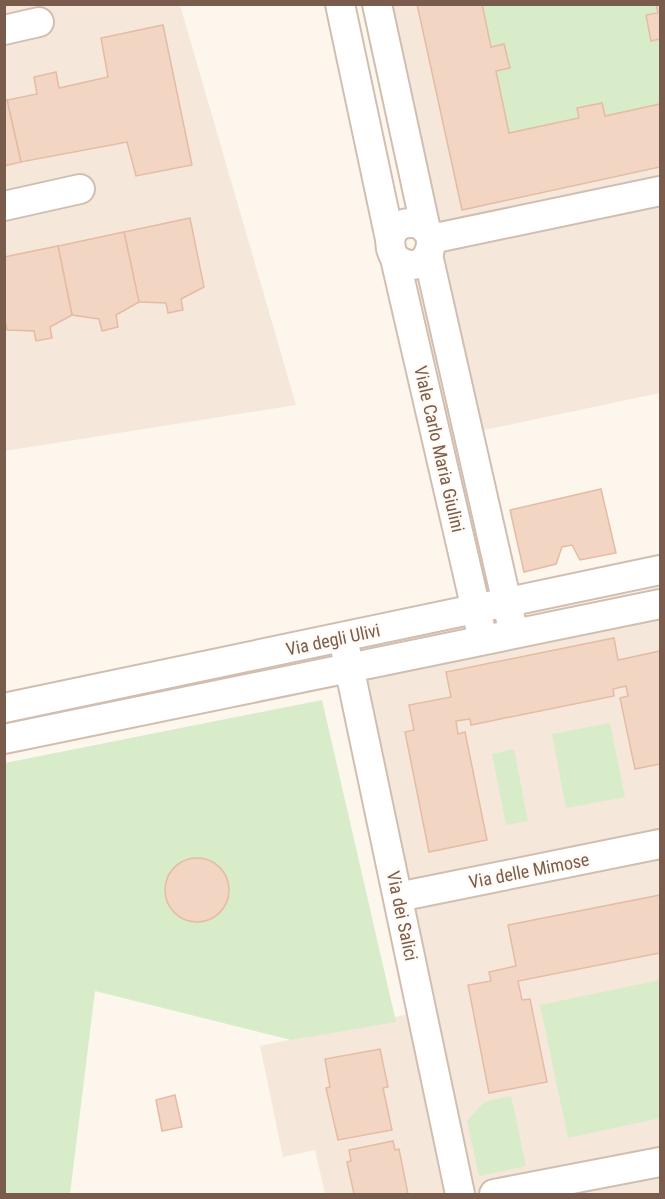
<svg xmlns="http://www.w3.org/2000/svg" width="665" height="1199" viewBox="0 0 665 1199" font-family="'Roboto Condensed',sans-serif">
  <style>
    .residential { fill: #f5e8da }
    .green { fill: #d8ecc9 }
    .building { fill: #f3d5c3; stroke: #e6bba3; stroke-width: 1.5 }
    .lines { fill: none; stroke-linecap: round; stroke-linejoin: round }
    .minor-casing { stroke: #d1beb0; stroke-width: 32 }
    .minor { stroke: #fff; stroke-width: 28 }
    .labels { text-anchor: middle; stroke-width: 4.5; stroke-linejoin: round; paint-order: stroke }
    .street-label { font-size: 18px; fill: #7a5c4d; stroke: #fffaf3 }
  </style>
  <rect width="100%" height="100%" fill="#fdf6ec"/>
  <g class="residential">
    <path d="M5,5H180L296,405L5,451Z"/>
    <path d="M388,5H660V393L475,432Z"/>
    <path d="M660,606V1194H325L315,1150L283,1157L260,1046L437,1008L359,680Z"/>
  </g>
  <g class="green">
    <path d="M482,5H656L658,13L646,16L651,41L660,39V104L605,116L602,103L577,108L579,118L509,133L496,71L510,68L504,44L491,47Z"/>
    <path d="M322,700L396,1022L291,1040L95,991L70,1194H5V763Z"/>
    <path d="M610,723L625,797L566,808L552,734Z"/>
    <path d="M514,749L528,821L506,825L492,754Z"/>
    <path d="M660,980V1118L568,1138L540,1005Z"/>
    <path d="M511,1096L526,1166L479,1176L467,1121L484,1102Z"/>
  </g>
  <g class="building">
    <path d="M417,4H482L491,47L504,44L510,68L496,71L509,133L579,118L577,108L602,103L605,116L660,104V167L462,210Z"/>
    <path d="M656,4H660V39L651,41L646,15L658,13Z"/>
    <path d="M163,25L192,165L136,176L127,142L21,162L7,100L37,94L34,77L56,72L59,88L108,77L101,38Z"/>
    <path d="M7,100L21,162L4,166V101Z"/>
    <path d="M190,218L204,287L181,299L183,310L168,313L166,303L139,302L124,232Z"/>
    <path d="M124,232L139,302L116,315L118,327L102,331L99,319L72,315L58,246Z"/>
    <path d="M58,246L72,315L50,327L52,338L36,341L34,331L7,330L4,315V257Z"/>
    <path d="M601,489L616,553L580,560L572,545L562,547L556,564L524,572L510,510Z"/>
    <path d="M614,638L618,660L660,651V764L635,769L620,698L628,696L626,686L613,689L614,696L471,725L470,719L456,721L458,734L465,732L487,840L429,852L405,732L414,730L409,705L451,697L446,672Z"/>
    <circle cx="197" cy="890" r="32"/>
    <path d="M660,895V953L518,981L522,1000L530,999L547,1082L489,1093L468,985L491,981L489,972L516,966L508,925Z"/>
    <path d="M380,1049L388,1087L383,1088L392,1130L338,1140L326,1088L330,1087L325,1059Z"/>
    <path d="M175,1095L182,1127L162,1131L156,1100Z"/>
    <path d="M393,1141L395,1150L399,1149L408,1194H354L347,1162L351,1161L349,1150Z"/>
  </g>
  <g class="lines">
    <defs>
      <g id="minor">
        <path d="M340,4L390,239"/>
        <path d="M377,4L426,230"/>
        <path d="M4,30L39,22"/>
        <path d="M4,206L80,189"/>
        <path d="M431,239L660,191"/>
        <path d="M428,255L511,621"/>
        <path d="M395,258C431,286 447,220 409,223C390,224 386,244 395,258L480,627"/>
        <path d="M346,652L460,1194"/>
        <path d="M4,708L660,570"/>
        <path d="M4,739L660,604"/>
        <path d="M398,897L660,844"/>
        <path d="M494,1194L660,1162"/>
      </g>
    </defs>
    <use href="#minor" class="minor-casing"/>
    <use href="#minor" class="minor"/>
  </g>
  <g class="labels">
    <g class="street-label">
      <text transform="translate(439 449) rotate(77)" y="6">Viale Carlo Maria Giulini</text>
      <text transform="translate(333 640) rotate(-12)" y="6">Via degli Ulivi</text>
      <text transform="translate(529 871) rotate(-11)" y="6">Via delle Mimose</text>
      <text transform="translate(402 916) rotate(78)" y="6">Via dei Salici</text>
    </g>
  </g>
  <rect width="665" height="1199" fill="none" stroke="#7a5c4d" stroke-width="12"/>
</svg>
